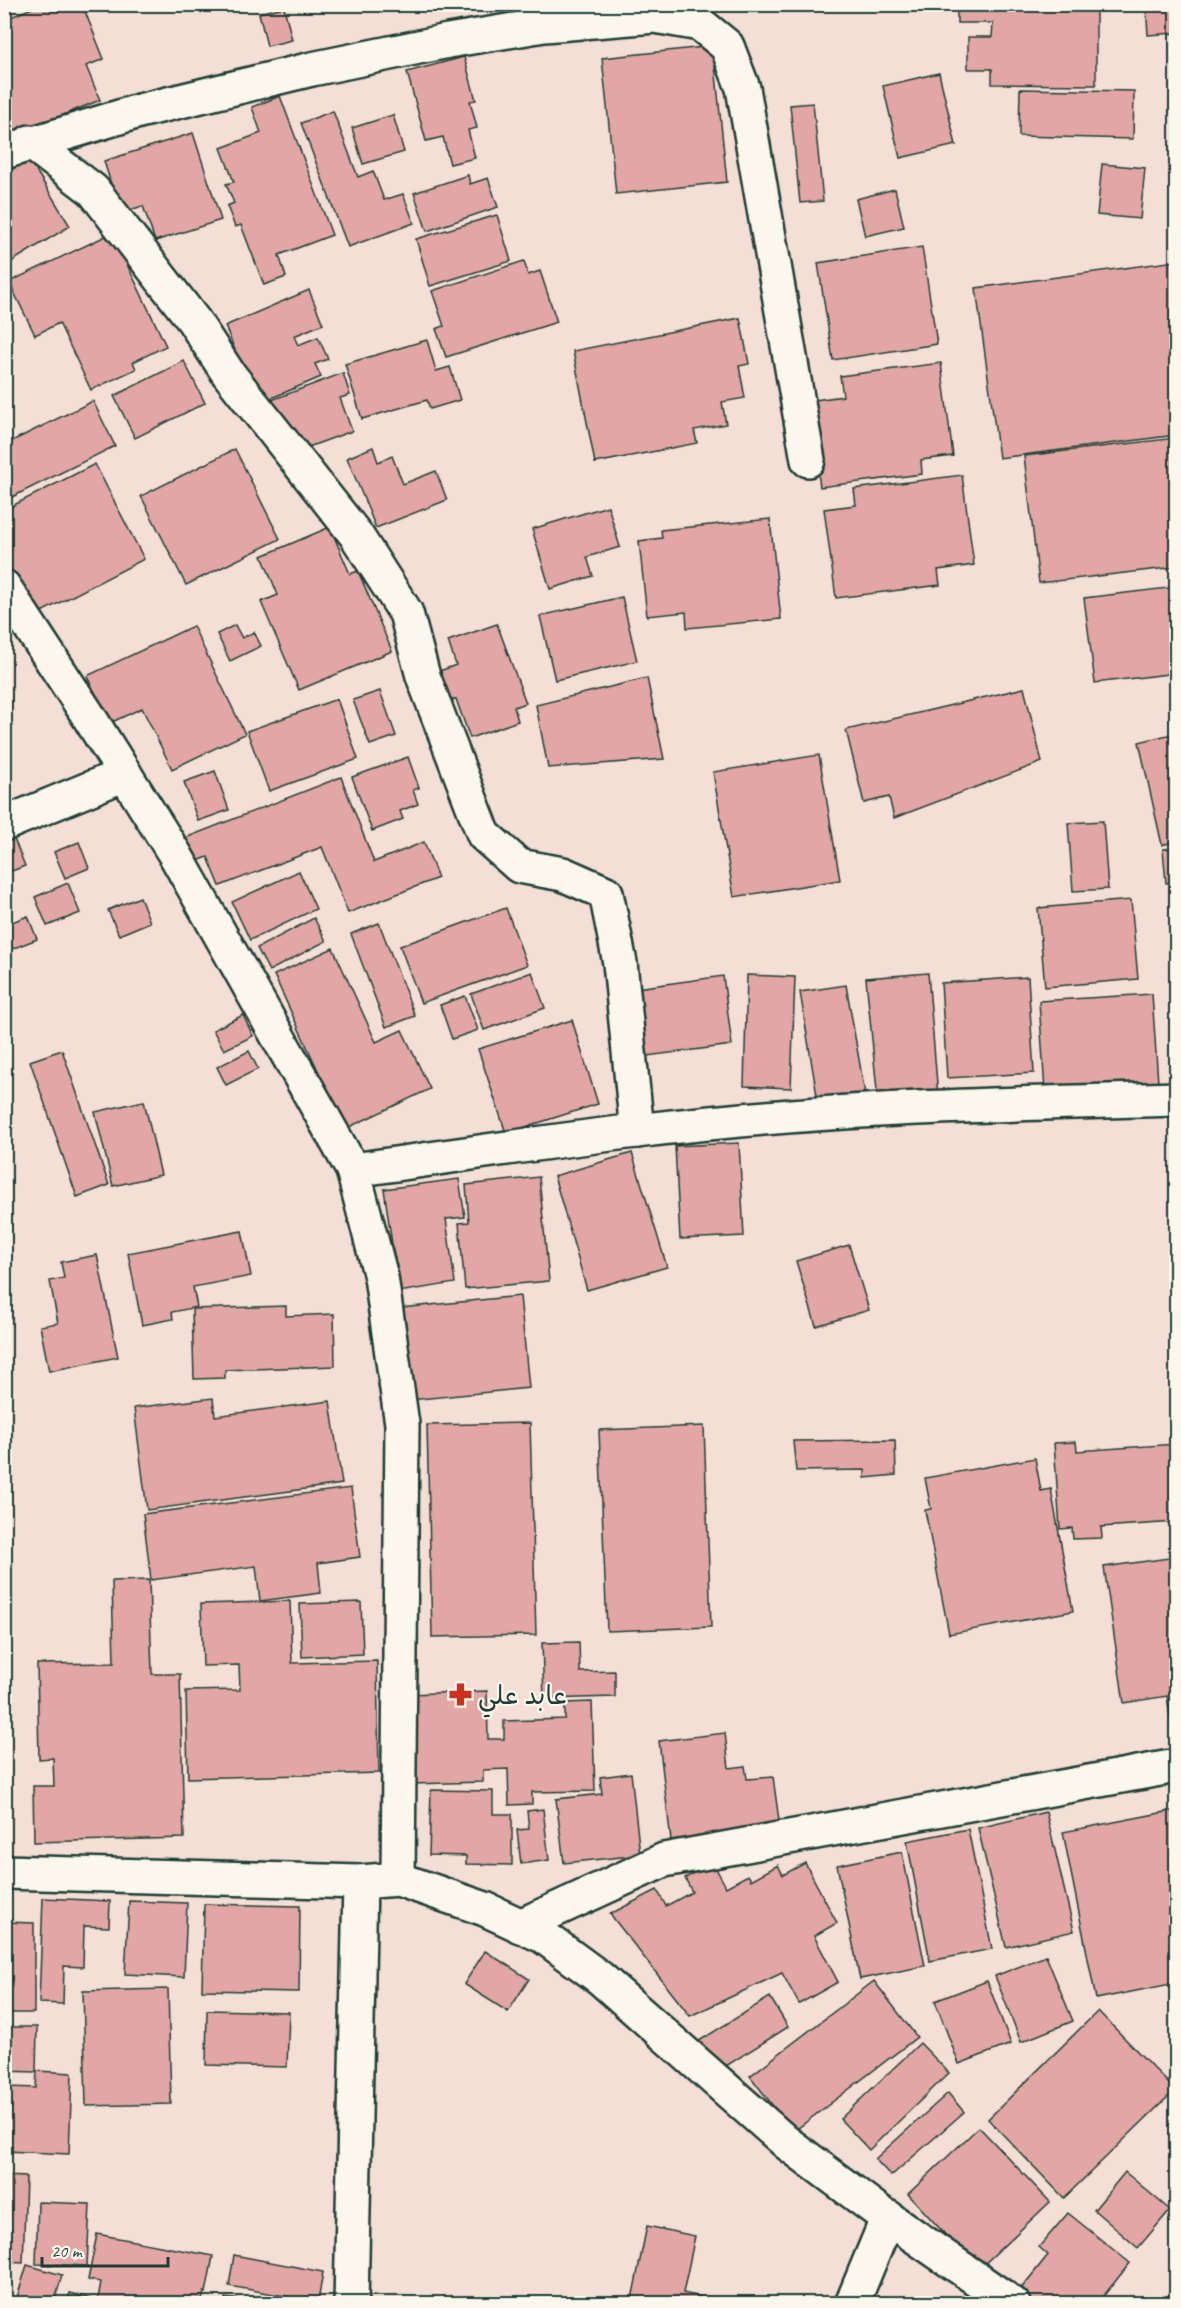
<svg xmlns="http://www.w3.org/2000/svg" width="1181" height="2308" viewBox="0 0 1181 2308" font-family="Caveat,'Playpen Sans Arabic',sans-serif">
  <style>
    .building { fill: #e2a7a4; stroke: #1f3d34; stroke-width: 1.5 }
    .lines { fill: none; stroke-linecap: round; stroke-linejoin: round }
    .street-casing { stroke: #1f3d34; stroke-width: 38 }
    .secondary-casing { stroke: #1f3d34; stroke-width: 38 }
    .street { stroke: #fbf7ec; stroke-width: 33 }
    .secondary { stroke: #fbf7ec; stroke-width: 33 }
    .labels { text-anchor: middle; stroke-width: 4.5; stroke-linejoin: round; paint-order: stroke }
    .poi-label { font-size: 26px; fill: #1f3d34; stroke: #fbf7ec; text-anchor: start }
  </style>
  <rect width="100%" height="100%" fill="#f4dfd6"/>
  <filter id="ink" filterUnits="userSpaceOnUse"><feTurbulence type="fractalNoise" baseFrequency=".0167" numOctaves="2"/><feDisplacementMap in="SourceGraphic" scale="12" xChannelSelector="R" yChannelSelector="G"/><feConvolveMatrix kernelMatrix="1 2 1 2 8 2 1 2 1" color-interpolation-filters="sRGB"/></filter>
  <g filter="url(#ink)">
    <g class="building">
      <path d="M41,4H82L104,59L86,66L100,100L6,138L4,133V20Z"/>
      <path d="M957,4H1096V85L992,84V69H968V37H992L993,23H957Z"/>
      <path d="M1146,4H1176V33L1148,35Z"/>
      <path d="M284,7L292,40L267,46L259,13Z"/>
      <path d="M713,46L727,182L616,194L602,58Z"/>
      <path d="M464,57L476,100L470,101L477,128L468,130L475,158L450,164L443,137L426,141L407,72Z"/>
      <path d="M939,73L956,145L900,158L883,86Z"/>
      <path d="M1020,89L1134,91L1133,139L1019,136Z"/>
      <path d="M280,96L332,235L279,255L286,277L264,285L241,225L235,227L227,206L234,203L226,184L234,182L221,148L261,133L252,107Z"/>
      <path d="M813,103L823,201L800,203L790,105Z"/>
      <path d="M333,111L358,177L373,171L384,200L403,194L414,223L348,247L301,123Z"/>
      <path d="M393,115L404,152L363,164L352,128Z"/>
      <path d="M193,133L221,220L155,241L143,206L120,213L104,161Z"/>
      <path d="M29,159L70,226L11,262L4,252V174Z"/>
      <path d="M1102,164L1145,168L1140,219L1097,215Z"/>
      <path d="M468,175L470,184L488,178L498,207L427,231L414,193Z"/>
      <path d="M895,189L904,227L865,236L856,199Z"/>
      <path d="M497,215L511,261L430,286L416,239Z"/>
      <path d="M112,233L166,346L133,362L136,369L91,390L59,323L35,335L9,282Z"/>
      <path d="M922,247L937,344L833,360L818,263Z"/>
      <path d="M524,261L528,275L540,271L557,322L446,357L436,329L444,326L432,291Z"/>
      <path d="M1176,261V435L999,458L976,288Z"/>
      <path d="M309,290L323,324L294,336L298,345L318,337L328,359L315,364L321,377L262,402L229,358L237,355L225,326Z"/>
      <path d="M740,318L749,364L739,366L745,398L722,402L726,424L694,430L697,443L595,463L573,351Z"/>
      <path d="M427,340L436,371L450,367L460,400L430,409L427,400L362,419L345,364Z"/>
      <path d="M184,361L205,403L135,438L114,396Z"/>
      <path d="M941,363L953,456L921,460L922,474L820,487L808,401L843,396L840,376Z"/>
      <path d="M343,373L350,395L340,398L352,431L300,450L261,404Z"/>
      <path d="M93,401L115,446L4,501V474L11,471L4,459V445Z"/>
      <path d="M1176,438V567L1039,583L1024,456Z"/>
      <path d="M373,447L378,462L392,456L403,484L436,471L447,500L376,528L347,458Z"/>
      <path d="M235,449L280,539L186,585L141,496Z"/>
      <path d="M95,464L144,559L30,618L4,568V510Z"/>
      <path d="M962,475L974,565L938,570L940,585L836,598L824,509L856,505L854,489Z"/>
      <path d="M608,506L620,547L587,557L593,576L550,589L532,529Z"/>
      <path d="M770,519L781,619L687,628L686,612L647,616L639,541L662,538L661,530Z"/>
      <path d="M330,527L350,574L358,571L392,651L299,690L261,602L278,595L262,556Z"/>
      <path d="M1176,587V673L1095,683L1084,598Z"/>
      <path d="M622,597L637,661L555,680L540,616Z"/>
      <path d="M497,624L526,703L514,707L518,721L470,738L456,699L445,703L434,673L456,665L448,641Z"/>
      <path d="M235,625L242,638L254,632L261,646L230,661L217,634Z"/>
      <path d="M193,626L245,734L172,769L142,708L110,723L87,676Z"/>
      <path d="M647,678L664,759L548,768L536,705Z"/>
      <path d="M1024,688L1042,762L894,818L889,797L864,803L846,730Z"/>
      <path d="M380,691L396,736L370,745L353,700Z"/>
      <path d="M337,699L358,759L269,791L247,731Z"/>
      <path d="M1176,733V841L1162,845L1139,742Z"/>
      <path d="M819,755L840,880L734,897L713,772Z"/>
      <path d="M408,757L419,788L413,790L418,804L400,811L403,819L372,831L352,777Z"/>
      <path d="M215,771L229,810L198,821L184,782Z"/>
      <path d="M341,777L374,862L424,842L438,878L348,913L322,847L220,886L208,857L184,866L175,842Z"/>
      <path d="M1103,821L1108,889L1073,891L1068,823Z"/>
      <path d="M12,834L25,866L4,874V837Z"/>
      <path d="M79,842L89,868L65,878L54,852Z"/>
      <path d="M1176,848V882L1166,883L1163,849Z"/>
      <path d="M299,871L316,909L250,940L232,902Z"/>
      <path d="M68,883L80,913L47,926L35,897Z"/>
      <path d="M140,897L150,922L119,935L108,910Z"/>
      <path d="M1131,900L1138,979L1045,987L1038,908Z"/>
      <path d="M506,908L527,965L421,1003L400,946Z"/>
      <path d="M28,916L37,939L4,952V925Z"/>
      <path d="M314,918L326,941L269,971L257,948Z"/>
      <path d="M379,923L415,1016L386,1027L351,934Z"/>
      <path d="M1176,925V965L1169,926Z"/>
      <path d="M333,948L376,1042L402,1030L430,1089L345,1129L274,975Z"/>
      <path d="M532,972L545,1008L484,1030L471,994Z"/>
      <path d="M928,973L938,1096L878,1101L866,978Z"/>
      <path d="M747,975L795,977L791,1088L744,1086Z"/>
      <path d="M723,976L732,1045L639,1057L630,989Z"/>
      <path d="M1028,977L1034,1073L947,1078L941,983Z"/>
      <path d="M846,985L865,1094L818,1102L800,992Z"/>
      <path d="M1152,994L1158,1083L1045,1091L1039,1001Z"/>
      <path d="M465,996L478,1030L452,1039L440,1005Z"/>
      <path d="M1176,999V1031L1172,1000Z"/>
      <path d="M243,1015L253,1036L224,1050L213,1030Z"/>
      <path d="M572,1020L598,1104L506,1133L478,1049Z"/>
      <path d="M62,1050L109,1185L77,1197L30,1061Z"/>
      <path d="M249,1051L258,1069L226,1085L217,1067Z"/>
      <path d="M144,1101L161,1175L113,1186L95,1112Z"/>
      <path d="M739,1143L744,1236L680,1239L675,1146Z"/>
      <path d="M632,1153L667,1267L587,1290L554,1176Z"/>
      <path d="M539,1177L549,1281L465,1289L459,1223L469,1222L466,1185Z"/>
      <path d="M459,1179L465,1217L446,1219L455,1283L399,1292L384,1189Z"/>
      <path d="M242,1231L251,1276L193,1287L197,1307L172,1312L173,1319L142,1325L128,1253Z"/>
      <path d="M849,1245L869,1310L816,1326L796,1261Z"/>
      <path d="M97,1255L118,1357L49,1371L40,1326L58,1323L50,1281L64,1278L61,1262Z"/>
      <path d="M520,1296L529,1388L410,1400L401,1308Z"/>
      <path d="M286,1306V1316L334,1314L335,1366L225,1370V1378L194,1379L192,1309Z"/>
      <path d="M213,1398L215,1416L330,1401L342,1484L147,1510L134,1408Z"/>
      <path d="M530,1423L536,1635L432,1637L427,1425Z"/>
      <path d="M704,1426L711,1627L607,1631L599,1430Z"/>
      <path d="M895,1440L896,1475L865,1478V1470L796,1471L793,1441Z"/>
      <path d="M1076,1442L1077,1451L1176,1444V1522L1101,1527L1102,1538L1073,1539L1072,1528L1060,1529L1054,1443Z"/>
      <path d="M1035,1458L1041,1491L1051,1489L1073,1611L949,1634L925,1510L931,1509L925,1478Z"/>
      <path d="M351,1488L360,1557L318,1563L321,1593L260,1601L256,1566L151,1580L143,1514Z"/>
      <path d="M1176,1557V1729L1172,1730L1167,1696L1124,1703L1104,1567Z"/>
      <path d="M149,1580L152,1674H180L184,1838L34,1842L33,1786H54L53,1758L39,1759L37,1664L114,1663L112,1581Z"/>
      <path d="M290,1601L292,1663L377,1661L379,1773L188,1778L186,1691L240,1690L239,1665L203,1666L201,1604Z"/>
      <path d="M361,1602L363,1654L302,1657L300,1604Z"/>
      <path d="M579,1642L580,1672L615,1671V1697L544,1699L542,1643Z"/>
      <path d="M487,1691L488,1739H504V1721L565,1719V1703L592,1702L595,1791L532,1792V1804L509,1805L508,1769L483,1770V1782L412,1784L410,1694Z"/>
      <path d="M725,1733L729,1768L745,1766L747,1779L773,1777L780,1828L671,1840L659,1741Z"/>
      <path d="M631,1773L640,1855L564,1863L556,1799L602,1794L600,1777Z"/>
      <path d="M431,1790L493,1791V1814H512V1865L466,1864V1856L429,1855Z"/>
      <path d="M543,1809L549,1860L521,1864L517,1830L529,1829L527,1811Z"/>
      <path d="M1176,1810V1983L1096,1999L1063,1832Z"/>
      <path d="M1046,1812L1074,1931L1006,1947L978,1828Z"/>
      <path d="M968,1829L992,1949L930,1961L907,1841Z"/>
      <path d="M902,1852L925,1966L860,1979L837,1865Z"/>
      <path d="M713,1863L726,1887L748,1875L751,1880L778,1865L783,1875L805,1863L837,1923L814,1936L838,1982L799,2004L782,1973L690,2016L610,1914L657,1890L666,1906L692,1892L685,1878Z"/>
      <path d="M43,1898L110,1901L109,1927L84,1926L83,1967L64,1966L63,2004L39,2003Z"/>
      <path d="M129,1901L187,1903L184,1977L125,1974Z"/>
      <path d="M204,1904L300,1906L299,1992L202,1990Z"/>
      <path d="M4,1922L34,1923V2013H4Z"/>
      <path d="M485,1951L529,1979L508,2012L464,1984Z"/>
      <path d="M1046,1956L1073,2021L1021,2042L995,1976Z"/>
      <path d="M874,1981L917,2037L793,2132L750,2076Z"/>
      <path d="M987,1981L1011,2044L959,2064L935,2001Z"/>
      <path d="M168,1989L171,2104L86,2106L83,1991Z"/>
      <path d="M770,1997L788,2027L718,2071L699,2041Z"/>
      <path d="M207,2010L289,2012L287,2067L206,2065Z"/>
      <path d="M1098,2011L1175,2090L1064,2198L988,2119Z"/>
      <path d="M4,2027H37L36,2072L4,2071Z"/>
      <path d="M920,2043L949,2073L869,2150L840,2119Z"/>
      <path d="M37,2071L72,2073L69,2154L6,2151L8,2087L36,2088Z"/>
      <path d="M948,2093L964,2112L891,2176L875,2159Z"/>
      <path d="M979,2127L1050,2202L978,2270L908,2194Z"/>
      <path d="M1125,2172L1170,2210L1138,2248L1094,2210Z"/>
      <path d="M4,2176L26,2177L23,2263L4,2262Z"/>
      <path d="M38,2202L90,2204L87,2266L36,2264Z"/>
      <path d="M1068,2213L1130,2263L1097,2304H1036L1020,2290L1048,2255L1039,2247Z"/>
      <path d="M647,2226L695,2236L683,2293L725,2302V2304H631Z"/>
      <path d="M97,2234L213,2256L206,2293L204,2292L201,2304H97L101,2282L88,2280Z"/>
      <path d="M234,2255L323,2272L318,2302L229,2286Z"/>
      <path d="M27,2265L62,2275L54,2304H15Z"/>
      <path d="M70,2293L91,2299L89,2304H66Z"/>
      <path d="M225,2298L279,2304H225Z"/>
    </g>
    <g class="lines">
      <defs>
        <g id="street">
          <path d="M30,142L93,190L194,321L228,373L356,535L406,613L423,676L484,835L519,866L563,874L606,893L620,963L637,1131"/>
          <path d="M4,152L139,111L312,69L448,41L544,25L655,16L700,24L727,46L743,88L808,460"/>
          <path d="M4,824L125,774"/>
          <path d="M353,1170C447,1157 542,1142 636,1131C816,1109 996,1104 1176,1099"/>
          <path d="M520,1926L664,1860L1176,1766"/>
          <path d="M351,2304L360,1882"/>
          <path d="M852,2304L888,2217"/>
        </g>
        <g id="secondary">
          <path d="M4,587L86,712L176,856L353,1170L381,1277L402,1424L398,1879"/>
          <path d="M4,1872L360,1882L398,1879L485,1909L543,1936L600,1978L787,2143L878,2211L1013,2304"/>
        </g>
      </defs>
      <use href="#street" class="street-casing"/>
      <use href="#secondary" class="secondary-casing"/>
      <use href="#street" class="street"/>
      <use href="#secondary" class="secondary"/>
    </g>
  </g>
  <defs>
    <symbol id="pharmacy-bare" viewBox="-9 -9 18 18"><path d="M-2-6h4v4h4v4h-4v4h-4v-4h-4v-4h4Z" fill="#c8321e" stroke="#fbf7ec" stroke-width="2.5" paint-order="stroke"/></symbol>
  </defs>
  <g fill-rule="evenodd">
    <use href="#pharmacy-bare" x="444" y="1678" width="33" height="33"/>
  </g>
  <g class="labels">
    <g class="poi-label">
      <text x="478" y="1704">عابد علي</text>
    </g>
  </g>
  <rect width="1181" height="2308" fill="none" stroke="#fbf7ec" stroke-width="24"/>
  <rect x="12" y="12" width="1157" height="2284" fill="none" stroke="#1f3d34" stroke-width="2" filter="url(#ink)"/>
  <path d="M42 2257v9h126v-9" fill="none" stroke="#1f3d34" stroke-width="3"/>
  <text x="51" y="2257" font-size="18" fill="#1f3d34" stroke="#fbf7ec" stroke-width="4.5" paint-order="stroke">20 m</text>
</svg>
